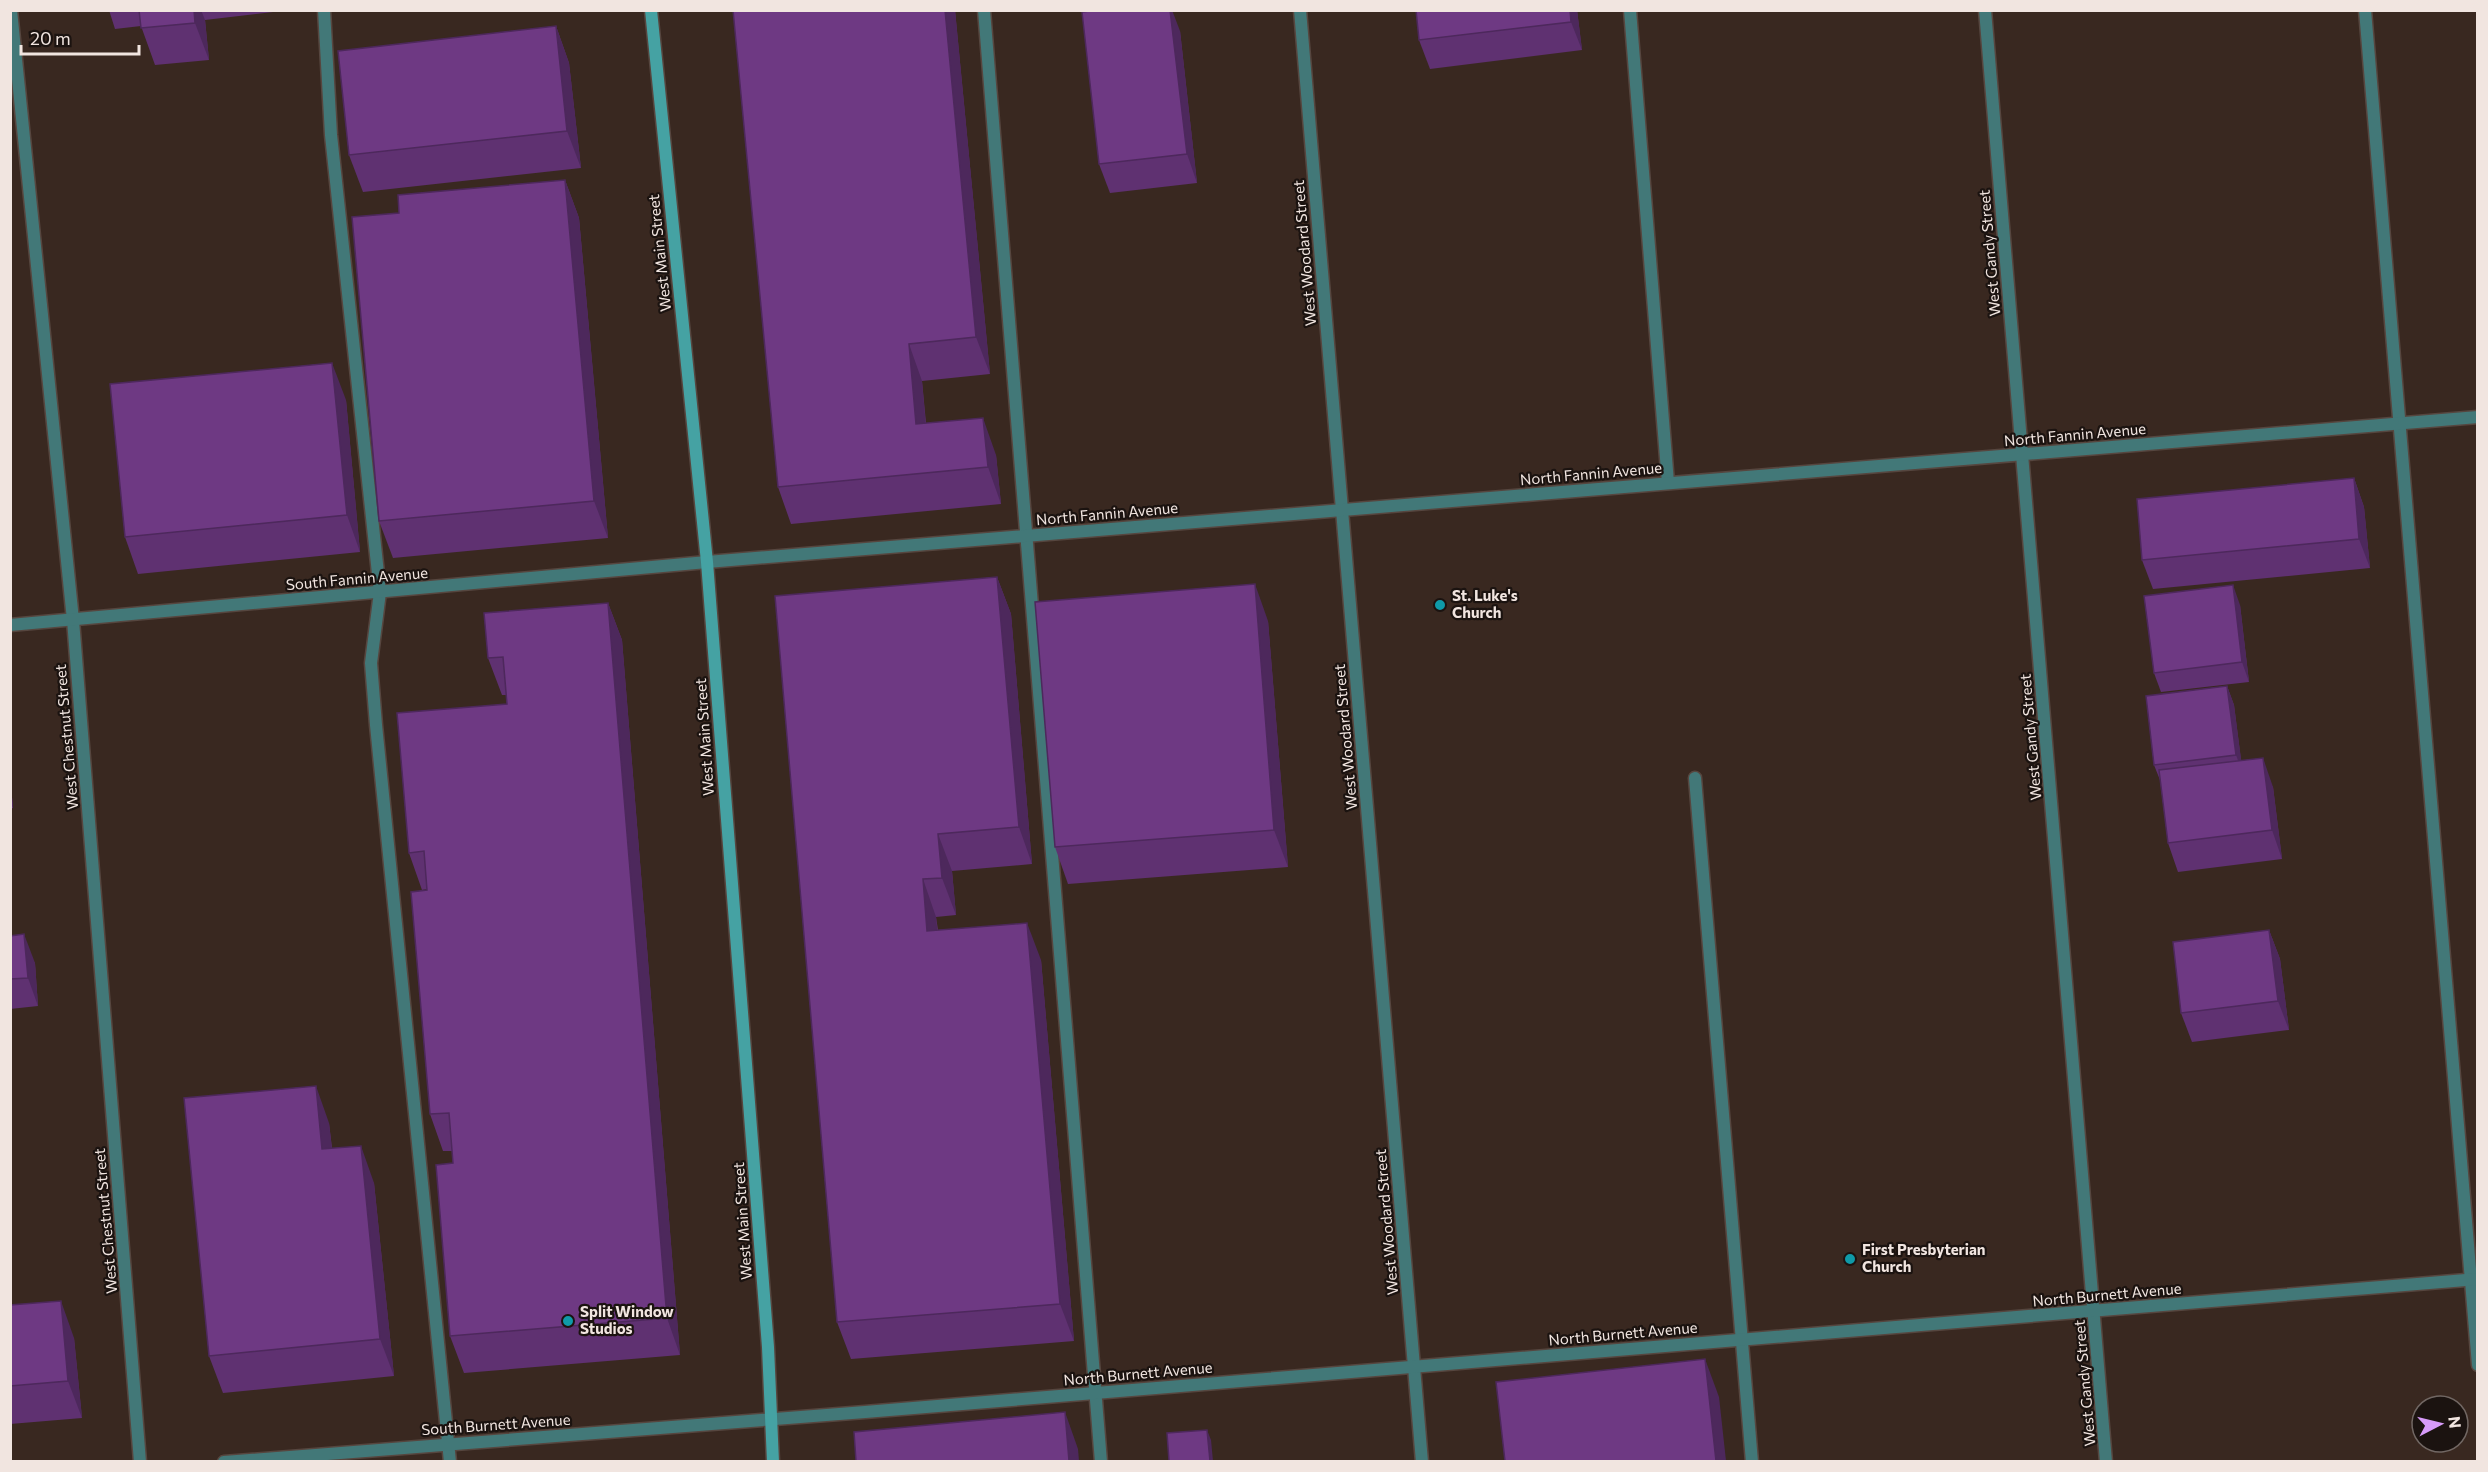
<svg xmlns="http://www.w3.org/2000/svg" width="2488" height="1472" viewBox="0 0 2488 1472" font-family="Commissioner,sans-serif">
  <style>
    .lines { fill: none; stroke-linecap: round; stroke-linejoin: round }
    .lane-casing { stroke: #56463f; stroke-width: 15 }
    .street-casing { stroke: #56463f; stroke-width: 15 }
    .secondary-casing { stroke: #56463f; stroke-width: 15 }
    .lane { stroke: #427878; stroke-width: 12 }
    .street { stroke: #427878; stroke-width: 12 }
    .secondary { stroke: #45a2a3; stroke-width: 12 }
    .wall { fill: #5f3171 }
    .shaded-wall { fill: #4d285c }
    .building { fill: #6e3983; stroke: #4d285c; stroke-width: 1.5 }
    .culture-dot { fill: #0f9aa8; stroke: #1b1310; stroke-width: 2 }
    .labels { text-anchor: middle; stroke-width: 4.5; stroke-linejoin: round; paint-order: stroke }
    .street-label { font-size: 15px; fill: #f1e5e0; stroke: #1b1310 }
    .poi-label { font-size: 15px; font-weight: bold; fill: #f1e5e0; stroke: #1b1310; text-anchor: start }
  </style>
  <rect width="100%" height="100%" fill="#392820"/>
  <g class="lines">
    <defs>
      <g id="lane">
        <path d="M324,10L331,135L380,592L371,663L376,725L450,1462"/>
        <path d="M984,10L1101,1462"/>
        <path d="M1630,10L1668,483"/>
        <path d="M2365,10L2478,1365"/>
        <path d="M1695,778L1752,1462"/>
      </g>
      <g id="street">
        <path d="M11,10L73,620L140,1462"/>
        <path d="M1300,10L1422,1462"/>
        <path d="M1985,10L2106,1462"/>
        <path d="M10,625L707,562L2478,417"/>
        <path d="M224,1462L865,1412L2478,1279"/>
      </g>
      <path id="secondary" d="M651,10L707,562L768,1347L773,1462"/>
    </defs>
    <use href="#lane" class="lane-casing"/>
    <use href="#street" class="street-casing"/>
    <use href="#secondary" class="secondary-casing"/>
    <use href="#lane" class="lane"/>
    <use href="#street" class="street"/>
    <use href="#secondary" class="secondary"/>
  </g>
  <g class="wall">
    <path d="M109,10H290L205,20L209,60L155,65L141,26L115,29Z"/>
    <path d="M955,10L990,374L922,381L926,423L996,455L1001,504L791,524L778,487Z"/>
    <path d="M1416,10H1577L1582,50L1430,69L1419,40Z"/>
    <path d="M556,26L569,63L581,168L363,192L349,155Z"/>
    <path d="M1180,31L1197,183L1110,193L1099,164Z"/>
    <path d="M565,180L579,218L608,538L393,558L379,521L399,213Z"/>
    <path d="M346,400L360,552L138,574L125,537Z"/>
    <path d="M2354,478L2364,507L2370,568L2153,589L2142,560Z"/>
    <path d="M997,577L1011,614L1032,864L952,871L956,915L936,917L938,930L1041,960L1074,1341L851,1359L837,1322L775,596Z"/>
    <path d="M608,603L622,640L680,1355L464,1373L450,1336L453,1163L452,1151H443L430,1114L427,889L422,890L409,853L507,704L506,695H502L488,658Z"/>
    <path d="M2240,605L2249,682L2161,692L2154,673Z"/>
    <path d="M1268,621L1288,867L1068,884L1055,847Z"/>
    <path d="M2227,686L2234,705L2241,760L2273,787L2282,859L2178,872L2168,843L2160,780L2154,765Z"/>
    <path d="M10,776L13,808L10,809Z"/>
    <path d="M2269,930L2280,959L2289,1030L2192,1042L2181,1013Z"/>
    <path d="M10,936L35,963L38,1006L10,1009Z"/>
    <path d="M329,1123L332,1148L374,1183L394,1376L223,1393L209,1356Z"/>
    <path d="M10,1305L74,1338L82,1418L10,1424Z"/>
  </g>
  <g class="shaded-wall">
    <path d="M194,10H201L205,20L209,60L195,23Z"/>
    <path d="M945,10H955L990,374L976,337Z"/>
    <path d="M1170,10H1172L1180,31L1197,183L1187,154Z"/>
    <path d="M1570,10H1577L1582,50L1571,22Z"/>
    <path d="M556,26L569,63L581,168L567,131Z"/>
    <path d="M565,180L579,218L608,538L594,501Z"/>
    <path d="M909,344L922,381L929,461L916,424Z"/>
    <path d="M332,363L346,400L360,552L347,515Z"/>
    <path d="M983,418L996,455L1001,504L988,467Z"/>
    <path d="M2354,478L2364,507L2370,568L2359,539Z"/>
    <path d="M997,577L1011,614L1032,864L1019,827Z"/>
    <path d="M1255,584L1268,621L1288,867L1274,830Z"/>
    <path d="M2233,585L2240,605L2249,682L2242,662Z"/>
    <path d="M608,603L622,640L680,1355L667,1318Z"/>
    <path d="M2227,686L2234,705L2243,774L2236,755Z"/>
    <path d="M2263,758L2273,787L2282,859L2272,830Z"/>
    <path d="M10,776L13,808L10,801Z"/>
    <path d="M938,834L952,871L956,915L942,878Z"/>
    <path d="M923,879L936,917L941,968L927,931Z"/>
    <path d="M1027,923L1041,960L1074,1341L1060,1304Z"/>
    <path d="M2269,930L2280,959L2289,1030L2278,1001Z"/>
    <path d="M24,934L35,963L38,1006L28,978Z"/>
    <path d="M316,1086L329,1123L336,1186L322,1149Z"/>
    <path d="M361,1146L374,1183L394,1376L380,1339Z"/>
    <path d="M61,1301L74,1338L82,1418L68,1381Z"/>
    <path d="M1705,1359L1719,1397L1726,1461H1716Z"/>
    <path d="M1065,1412L1078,1449L1079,1461H1069Z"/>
    <path d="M1207,1430L1211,1440L1213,1461H1210Z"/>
  </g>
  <g class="building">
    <path d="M139,10H194L195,23L141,28Z"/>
    <path d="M733,10H945L976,337L909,344L916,424L983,418L988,467L778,487Z"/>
    <path d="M1097,10H1170L1187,154L1099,164L1082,12Z"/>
    <path d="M1416,10H1570L1571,22L1419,40Z"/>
    <path d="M556,26L567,131L349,155L338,51Z"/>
    <path d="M565,180L594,501L379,521L352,217L399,213L398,195Z"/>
    <path d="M332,363L347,515L125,537L110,384Z"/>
    <path d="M2354,478L2359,539L2142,560L2137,499Z"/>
    <path d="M997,577L1019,827L938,834L942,878L923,879L927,931L1027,923L1060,1304L837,1322L775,596Z"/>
    <path d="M1255,584L1274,830L1055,847L1035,602Z"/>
    <path d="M2233,585L2242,662L2154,673L2144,596Z"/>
    <path d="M608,603L667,1318L450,1336L436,1165L453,1163L449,1113L430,1114L411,892L427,890L424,851L409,853L397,713L507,704L503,657L488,658L484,613Z"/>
    <path d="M2227,686L2236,755L2154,765L2146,696Z"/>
    <path d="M2263,758L2272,830L2168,843L2159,770Z"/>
    <path d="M2269,930L2278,1001L2181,1013L2173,942Z"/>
    <path d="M24,934L28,978L10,979V936Z"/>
    <path d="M316,1086L322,1149L361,1146L380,1339L209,1356L184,1098Z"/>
    <path d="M61,1301L68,1381L10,1386V1305Z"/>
    <path d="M1705,1359L1716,1461H1505L1496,1382Z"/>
    <path d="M1065,1412L1069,1461H856L854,1432Z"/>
    <path d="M1207,1430L1210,1461H1169L1167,1433Z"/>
  </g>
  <g class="culture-dot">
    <circle cx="1440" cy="605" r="6"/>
    <circle cx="1850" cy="1259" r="6"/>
    <circle cx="568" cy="1321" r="6"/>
  </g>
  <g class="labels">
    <g class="street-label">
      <text transform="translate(660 253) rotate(-96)" y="5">West Main Street</text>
      <text transform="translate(1305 253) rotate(-95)" y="5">West Woodard Street</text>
      <text transform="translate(1990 253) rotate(-95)" y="5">West Gandy Street</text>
      <text transform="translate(2075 435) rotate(-5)" y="5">North Fannin Avenue</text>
      <text transform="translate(1591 474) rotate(-5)" y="5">North Fannin Avenue</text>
      <text transform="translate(1107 514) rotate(-5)" y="5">North Fannin Avenue</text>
      <text transform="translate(357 579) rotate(-5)" y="5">South Fannin Avenue</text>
      <text transform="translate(67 737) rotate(-95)" y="5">West Chestnut Street</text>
      <text transform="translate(705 737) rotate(-94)" y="5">West Main Street</text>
      <text transform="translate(1346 737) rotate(-95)" y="5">West Woodard Street</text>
      <text transform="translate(2031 737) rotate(-95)" y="5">West Gandy Street</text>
      <text transform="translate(106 1221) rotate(-95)" y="5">West Chestnut Street</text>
      <text transform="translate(743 1221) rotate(-94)" y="5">West Main Street</text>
      <text transform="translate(1387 1222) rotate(-95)" y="5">West Woodard Street</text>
      <text transform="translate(2107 1295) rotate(-5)" y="5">North Burnett Avenue</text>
      <text transform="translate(1623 1334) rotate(-5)" y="5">North Burnett Avenue</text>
      <text transform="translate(1138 1374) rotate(-5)" y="5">North Burnett Avenue</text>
      <text transform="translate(2085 1383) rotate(-95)" y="5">West Gandy Street</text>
      <text transform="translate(496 1425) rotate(-4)" y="5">South Burnett Avenue</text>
    </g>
    <g class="poi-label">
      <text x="1452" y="601">St. Luke's<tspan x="1452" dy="17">Church</tspan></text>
      <text x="1862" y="1255">First Presbyterian<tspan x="1862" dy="17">Church</tspan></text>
      <text x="580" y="1317">Split Window<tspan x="580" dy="17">Studios</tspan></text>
    </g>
  </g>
  <rect width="2488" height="1472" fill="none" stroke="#f1e5e0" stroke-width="24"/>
  <g transform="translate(2440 1424) rotate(83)"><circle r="28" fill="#1b1310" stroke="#716763" stroke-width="1.5"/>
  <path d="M0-4.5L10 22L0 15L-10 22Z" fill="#d79bf9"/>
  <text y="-9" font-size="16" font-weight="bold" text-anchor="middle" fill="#f1e5e0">N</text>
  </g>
  <path d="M21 45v9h118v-9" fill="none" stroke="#f1e5e0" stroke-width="3"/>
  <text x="30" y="45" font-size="18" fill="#f1e5e0" stroke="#1b1310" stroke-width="4.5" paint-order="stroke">20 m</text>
</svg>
